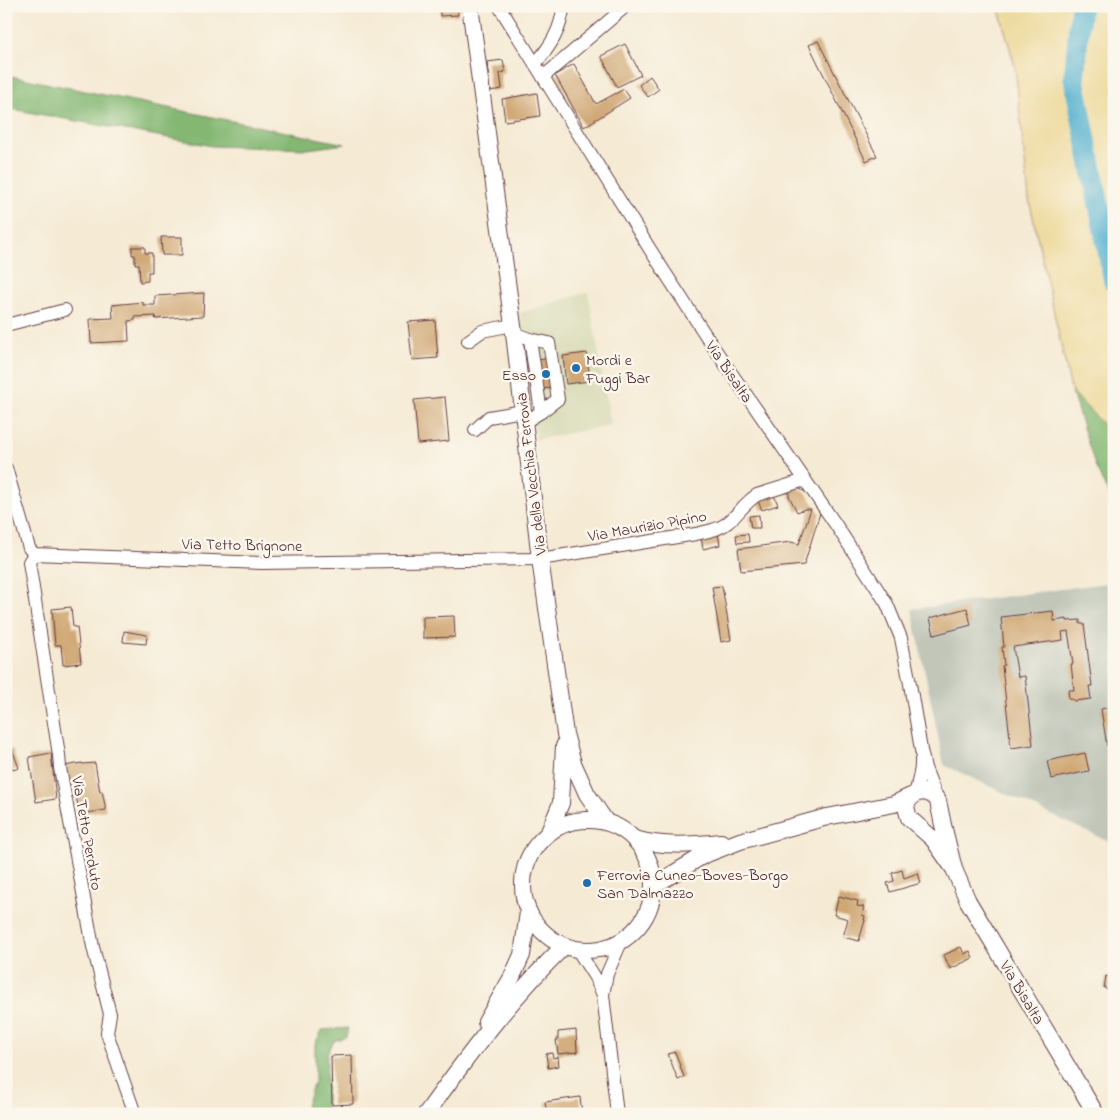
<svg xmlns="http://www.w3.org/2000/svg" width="1120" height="1120" viewBox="0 0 1120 1120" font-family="'Indie Flower',sans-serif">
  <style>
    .built { fill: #dbdebc }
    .industrial { fill: #c1c6b9 }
    .forest { fill: #83b772; stroke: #666b4e }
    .sand { fill: #eeda9e; stroke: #9c7c64 }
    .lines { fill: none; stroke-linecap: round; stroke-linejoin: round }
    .river { stroke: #4fafce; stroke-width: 21 }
    .building { fill: #d0a876 }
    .minor-casing { stroke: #643d44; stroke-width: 14 }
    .major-casing { stroke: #643d44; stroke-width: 18 }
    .minor { stroke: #fff; stroke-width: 12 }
    .major { stroke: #fff; stroke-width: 16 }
    .poi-dot { fill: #1f6fb2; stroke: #fbf7ec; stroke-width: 2 }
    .labels { text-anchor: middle; stroke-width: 5; stroke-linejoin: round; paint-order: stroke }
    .poi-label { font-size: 16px; fill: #4a1f2b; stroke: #fbf7ec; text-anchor: start }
    .street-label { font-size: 16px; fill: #4a1f2b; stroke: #fbf7ec }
  </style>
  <rect width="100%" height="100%" fill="#fbf7ec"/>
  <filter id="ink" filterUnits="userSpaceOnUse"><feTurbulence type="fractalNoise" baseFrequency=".02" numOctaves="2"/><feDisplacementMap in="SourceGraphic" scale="10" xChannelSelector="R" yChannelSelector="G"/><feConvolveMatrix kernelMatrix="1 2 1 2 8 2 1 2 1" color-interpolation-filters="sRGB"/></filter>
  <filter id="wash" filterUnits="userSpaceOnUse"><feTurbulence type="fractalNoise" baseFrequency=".0096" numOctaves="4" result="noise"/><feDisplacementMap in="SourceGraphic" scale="20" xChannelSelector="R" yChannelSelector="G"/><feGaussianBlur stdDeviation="1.12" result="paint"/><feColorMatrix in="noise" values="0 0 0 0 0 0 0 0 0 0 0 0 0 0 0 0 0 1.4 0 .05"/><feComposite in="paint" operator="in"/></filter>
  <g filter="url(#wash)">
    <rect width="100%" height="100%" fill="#f5ead4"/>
    <path class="built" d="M588,292L611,425L536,440L520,313Z"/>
    <path class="industrial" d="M1114,582V844L944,765L912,609Z"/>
    <g class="forest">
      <path d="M6,75L345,144L308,149L212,146L6,108Z"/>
      <path d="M1071,390L1114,436V505L1096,468Z"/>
      <path d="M348,1028L346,1037L334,1041L327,1054L326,1114H303L315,1079V1044L322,1030Z"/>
    </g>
    <path class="sand" d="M998,6H1114V436L1071,390L1029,199L1015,66Z"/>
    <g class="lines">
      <path class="river" d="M1081,6L1074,79L1114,282"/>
    </g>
    <g id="blocks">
      <g class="building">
        <path d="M440,6H458V15L440,16Z"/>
        <path d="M818,41L877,156L866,161L809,45Z"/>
        <path d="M625,44L641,75L617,87L601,56Z"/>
        <path d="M503,60L505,72L500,73L502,89L490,91L487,62Z"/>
        <path d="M574,64L596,104L624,89L630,98L584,127L555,75Z"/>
        <path d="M650,76L659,89L648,97L639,85Z"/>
        <path d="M537,93L540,116L505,121L502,99Z"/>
        <path d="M161,237H182V255H162Z"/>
        <path d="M132,247H145V253H152V272H148V281L140,282L139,264H135V255H132Z"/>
        <path d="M204,293L203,316L155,319L156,316L135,317V320L128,321L129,341L91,343L90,319L113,318L112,305L143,302V305H155V296Z"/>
        <path d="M435,320L438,358L412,360L408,322Z"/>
        <path d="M587,353L590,381L566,384L563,356Z"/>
        <path d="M555,357L560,386L533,391L527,362Z"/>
        <path d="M445,397L449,441L418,444L414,400Z"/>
        <path d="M797,488L806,492L820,513L804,565L741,571L738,549L791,542L799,544L811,509H805L797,512L789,496V489Z"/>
        <path d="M774,495L778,505L762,510L758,501Z"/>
        <path d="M759,515L760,528H751L749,516Z"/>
        <path d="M718,533L720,545L703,549L701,537Z"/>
        <path d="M748,534L749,542L737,543L736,535Z"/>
        <path d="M722,586L731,640L721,642L712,587Z"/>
        <path d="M71,607L73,627H77L81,663L63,665L61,645H55L52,609Z"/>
        <path d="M967,608L971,625L934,635L930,618Z"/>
        <path d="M1053,611L1054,621L1067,619V621L1080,620V624H1084L1092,686H1089L1091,699L1074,701L1072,699H1069L1068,690H1074L1071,664H1073L1068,631L1062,632L1063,640L1013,647L1018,677L1025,676L1033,745L1011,748L1002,666L1004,665L1002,647H1004L1001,617Z"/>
        <path d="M454,616L455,637L423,638V617Z"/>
        <path d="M124,631L147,635L146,644L123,642Z"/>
        <path d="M1114,707V745L1107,746L1101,709Z"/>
        <path d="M12,749L19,768L13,770L6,752Z"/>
        <path d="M51,753L56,799L36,802L29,757Z"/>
        <path d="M1085,753L1089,771L1051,779L1047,761Z"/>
        <path d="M82,763V764L95,763L100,792L102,791L106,810L80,814L76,797H69L64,766Z"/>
        <path d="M902,870L904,878L918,873L921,883L890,892L887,883L894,881L892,873Z"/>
        <path d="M839,896L858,901L857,906L864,907L862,915L865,916L864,920H865L859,941L843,937L848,919L834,915Z"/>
        <path d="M961,947L964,954L970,951L973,958L950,969L944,955Z"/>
        <path d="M1106,976L1113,979L1111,991L1104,988Z"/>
        <path d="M576,1030L577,1052L558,1054L556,1040H558V1032Z"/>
        <path d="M675,1052L684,1077L678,1080L668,1054Z"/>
        <path d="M552,1053L553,1058L558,1057L559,1066L548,1068L546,1054Z"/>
        <path d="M352,1055L353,1104L332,1105L331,1056Z"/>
        <path d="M580,1097L582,1114H547L545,1102Z"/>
      </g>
    </g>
  </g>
  <g filter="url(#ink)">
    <use href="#blocks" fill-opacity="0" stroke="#643d44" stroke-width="1"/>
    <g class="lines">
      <defs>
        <g id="minor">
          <path d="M499,6L651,251L714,348L836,525L887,604L901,638L910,684L921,750L925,768L938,801"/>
          <path d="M535,64C550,47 562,29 563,6"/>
          <path d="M543,77L626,6"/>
          <path d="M6,325L65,310"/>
          <path d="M514,333L530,339L541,412L525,422"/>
          <path d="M530,339L549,343L558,399L541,412"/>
          <path d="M468,341L482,331L513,325"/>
          <path d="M475,430L489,417L523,411"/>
          <path d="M6,468L29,548L34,554L262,563L540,559L696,534C707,531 719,530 727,523C738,515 745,502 757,495L805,480"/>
          <path d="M34,554L29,562L59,755L60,768L93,947L110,1014L107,1033L135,1114"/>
          <path d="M916,793C917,782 922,772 921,760"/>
          <path d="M577,949L596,979L603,995"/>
          <path d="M617,1114L603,995L607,974L622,940"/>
        </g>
        <g id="major">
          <path d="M470,6L514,333L540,559L565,734L573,763L587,794L606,822"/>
          <circle cx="588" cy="885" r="65"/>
          <path d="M549,832L561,803L564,746"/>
          <path d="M634,839C664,847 691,845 721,842"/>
          <path d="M954,869L933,839L909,818L906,807L908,801L916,793L926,792L935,797L938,801L943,825L954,869L968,901L1096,1114"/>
          <path d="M653,886L704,855L740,841L827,817L894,804L911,796"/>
          <path d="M486,1022L512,977L522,955L528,912"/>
          <path d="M426,1114C468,1055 512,997 564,946"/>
        </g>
      </defs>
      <use href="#minor" class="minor-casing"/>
      <use href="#major" class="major-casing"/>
      <use href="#minor" class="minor"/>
      <use href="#major" class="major"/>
    </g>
  </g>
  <g class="poi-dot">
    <circle cx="576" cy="368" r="5"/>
    <circle cx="546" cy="374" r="5"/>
    <circle cx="587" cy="883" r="5"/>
  </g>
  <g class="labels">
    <g class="poi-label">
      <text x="586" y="365">Mordi e<tspan x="586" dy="18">Fuggi Bar</tspan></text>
      <text x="536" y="380" text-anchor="end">Esso</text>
      <text x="597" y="880">Ferrovia Cuneo-Boves-Borgo<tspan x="597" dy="18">San Dalmazzo</tspan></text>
    </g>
    <g class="street-label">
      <text transform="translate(730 371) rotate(56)" y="6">Via Bisalta</text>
      <text transform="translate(530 474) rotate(-97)" y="6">Via della Vecchia Ferrovia</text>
      <text transform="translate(647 525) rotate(-10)" y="6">Via Maurizio Pipino</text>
      <text transform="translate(242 544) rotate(1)" y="6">Via Tetto Brignone</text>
      <text transform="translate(88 833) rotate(80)" y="6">Via Tetto Perduto</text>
      <text transform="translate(1023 992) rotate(59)" y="6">Via Bisalta</text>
    </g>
  </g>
  <rect width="1120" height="1120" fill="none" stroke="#fbf7ec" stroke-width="25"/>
</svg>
